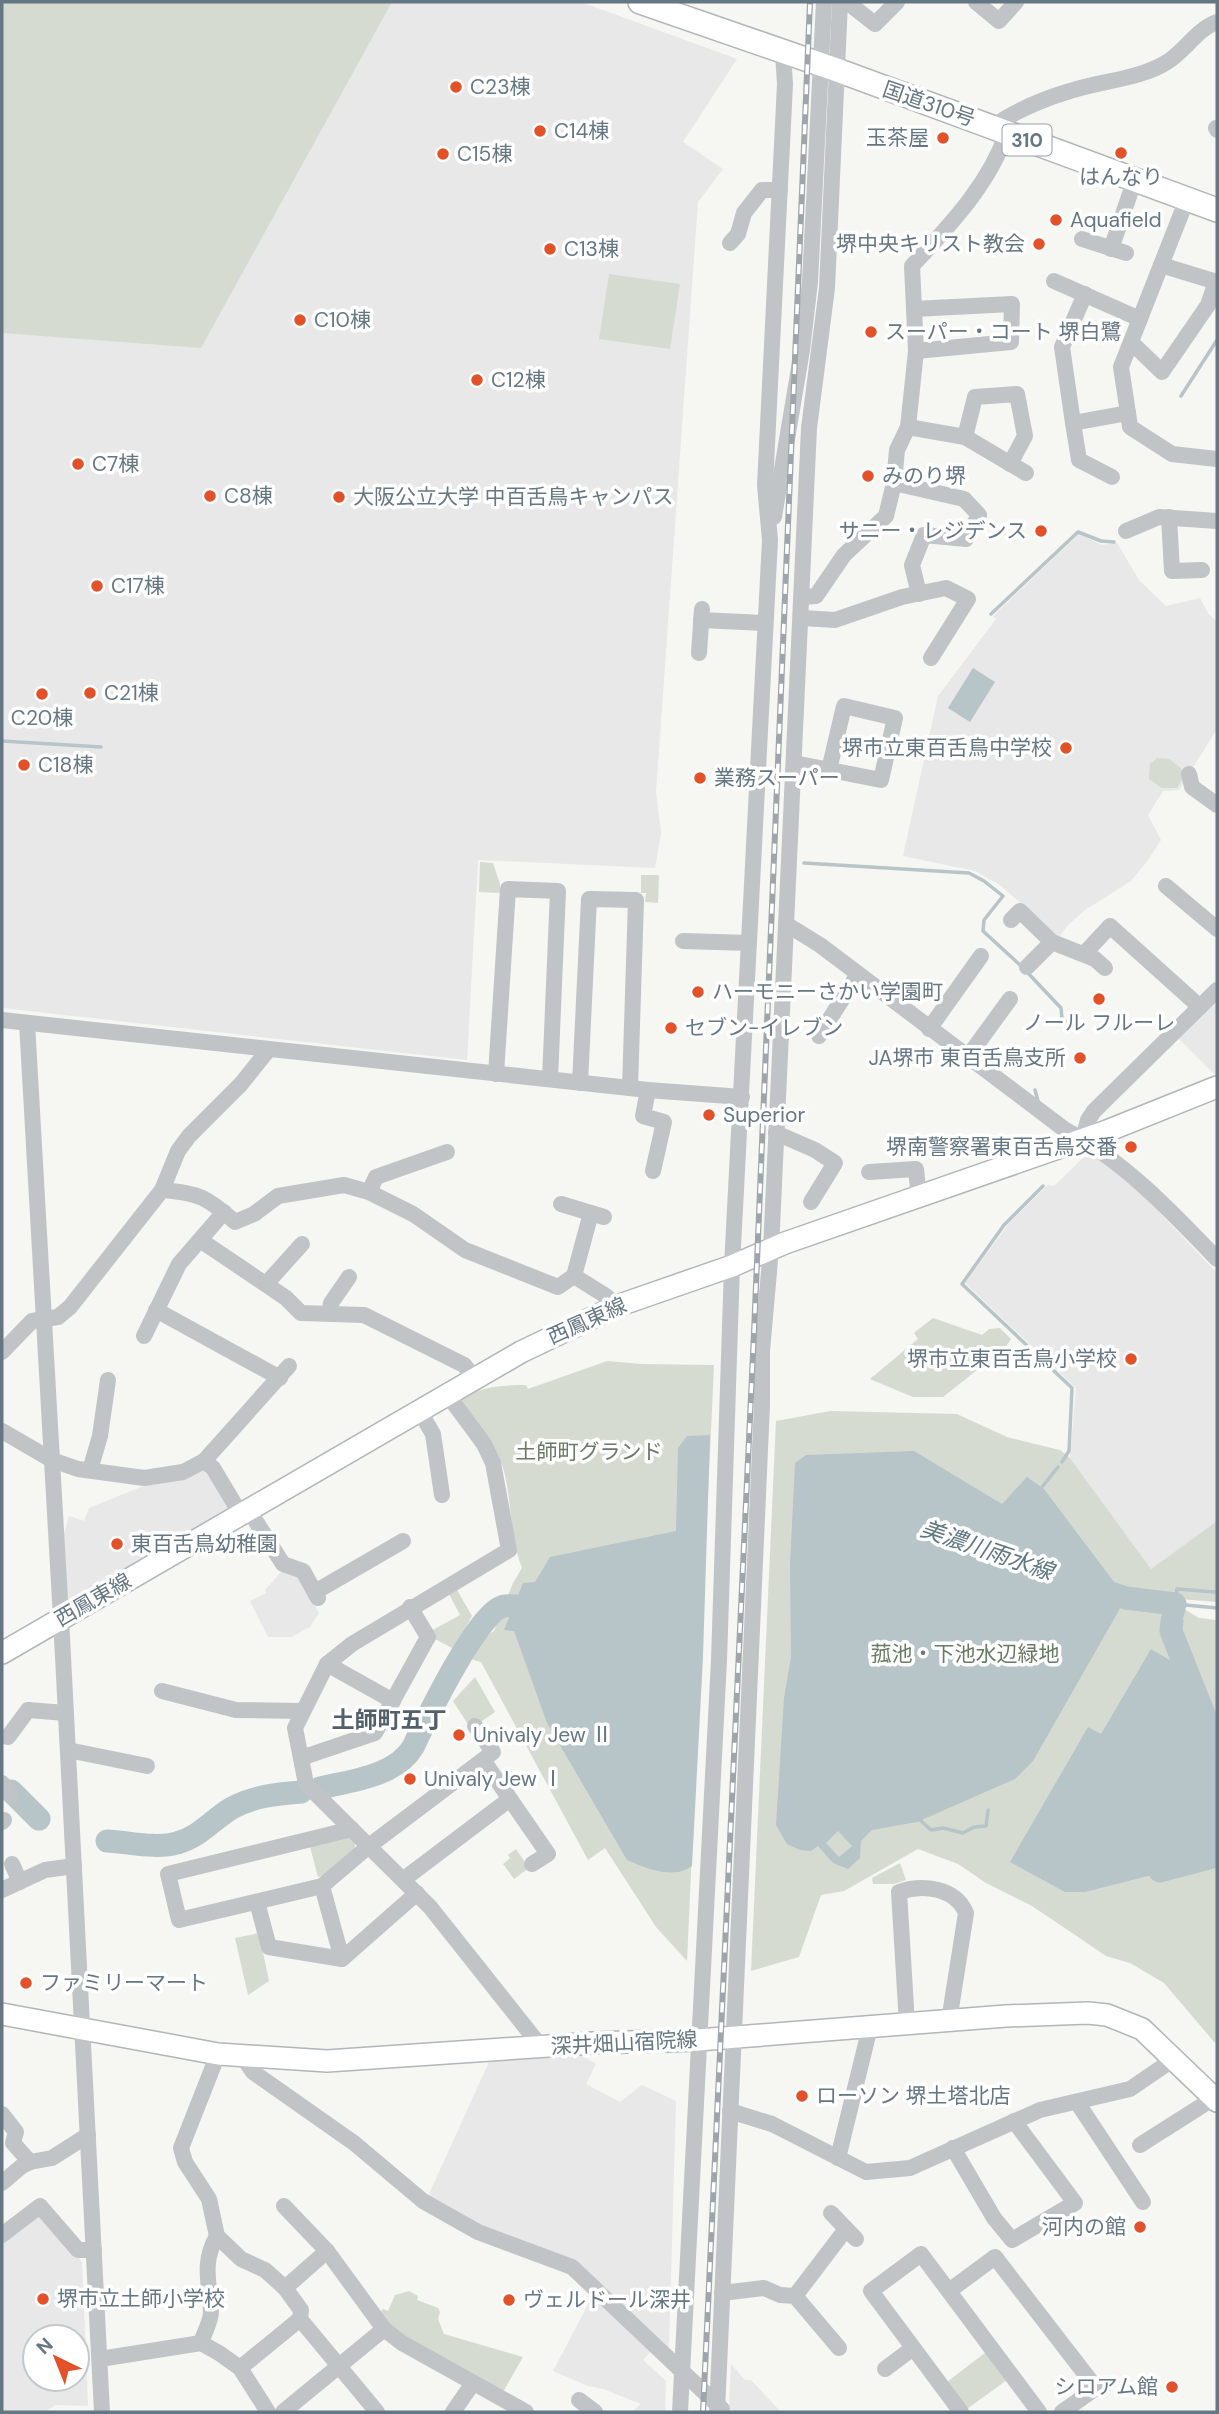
<svg xmlns="http://www.w3.org/2000/svg" width="1219" height="2414" viewBox="0 0 1219 2414" font-family="'DM Sans','Noto Sans JP',sans-serif">
  <style>
    .built { fill: #e7e8e7; fill-rule: evenodd }
    .green { fill: #d6dbd2 }
    .water { fill: #b7c4c8; fill-rule: evenodd }
    .lines { fill: none; stroke-linecap: round; stroke-linejoin: round }
    .stream { stroke: #b7c4c8; stroke-width: 3.5 }
    .river { stroke: #b7c4c8; stroke-width: 23 }
    .major-casing { stroke: #b1b6ba; stroke-width: 24 }
    .highway-casing { stroke: #b3b7ba; stroke-width: 26 }
    .minor { stroke: #c0c4c7; stroke-width: 16 }
    .major { stroke: #fff; stroke-width: 21 }
    .highway { stroke: #fff; stroke-width: 23 }
    .rail-casing { stroke: #9fa6ab; stroke-width: 6 }
    .rail { stroke: #fff; stroke-width: 3.5; stroke-dasharray: 10; stroke-linecap: butt }
    .poi-dot { fill: #e25128; stroke: #fff; stroke-width: 2.5 }
    .labels { text-anchor: middle; stroke-width: 7; stroke-linejoin: round; paint-order: stroke }
    .shield { fill: #fff; stroke: #94a0a9; stroke-width: 2 }
    .shield-label { font-size: 19px; font-weight: bold; fill: #667784 }
    .poi-label { font-size: 21px; fill: #667784; stroke: #fff; text-anchor: start }
    .street-label { font-size: 21px; fill: #667784; stroke: #fff }
    .park-label { font-size: 21px; fill: #697b64; stroke: #fff }
    .water-label { font-size: 23px; font-style: italic; fill: #617880; stroke: #fff }
    .neighbourhood-label { font-size: 23px; font-weight: bold; fill: #536069; stroke: #fff }
  </style>
  <rect width="100%" height="100%" fill="#f6f6f3"/>
  <g class="built">
    <path d="M2,2H581L737,59L683,142L723,169L698,202L656,792L661,833L655,868L478,860L467,1060L2,1008Z"/>
    <path d="M1079,534L1102,545L1117,543L1139,580L1166,606L1200,598L1208,613L1217,622V729L1179,790L1163,791L1148,815L1161,840L1148,860L1131,881L1085,910L1067,926L1059,937L1000,885L975,871L903,856L938,696L996,619L993,616Z"/>
    <path d="M1217,1000V1077L1178,1038Z"/>
    <path d="M1092,1154L1142,1194L1217,1273V1521L1151,1569L1070,1458L1076,1388L965,1283L1010,1222L1048,1185L1054,1186L1083,1158Z"/>
    <path d="M204,1465L232,1507L67,1604L64,1534L69,1516L84,1521L89,1508L156,1481Z"/>
    <path d="M282,1571L298,1575L319,1613L310,1627L291,1637H268L250,1601L266,1593L265,1590Z"/>
    <path d="M581,2055L596,2064L586,2084L620,2102L642,2085L676,2101L669,2348L611,2294L474,2223L438,2202L429,2194L489,2062Z"/>
    <path d="M43,2214L82,2262L88,2406L55,2405L45,2412H2V2239ZM35,2337H77V2379H35Z"/>
    <path d="M593,2295L653,2349L643,2360L666,2381L665,2412H632L641,2404L603,2389L588,2386L553,2371Z"/>
    <path d="M731,2364L745,2380H751L781,2412H734L729,2408Z"/>
  </g>
  <g class="green">
    <path d="M2,2H392L201,348L2,333Z"/>
    <path d="M609,274L680,284L670,349L599,339Z"/>
    <path d="M1157,758L1169,759L1181,768L1183,778L1177,788H1162L1149,779L1150,764Z"/>
    <path d="M480,862L493,863L500,884V893L479,892Z"/>
    <path d="M641,875H659L658,903L645,902L646,893H641Z"/>
    <path d="M933,1318L982,1335L989,1329L1000,1328L1011,1339L1005,1348L943,1397H913L870,1379L918,1339L914,1333Z"/>
    <path d="M607,1361L642,1364L714,1365L687,1961L656,1927L605,1848L588,1860L481,1662L470,1659L486,1636L494,1631L513,1583L522,1568C510,1538 512,1503 504,1471C496,1444 477,1424 460,1402C473,1386 507,1385 526,1385L528,1389Z"/>
    <path d="M830,1411L957,1414L1007,1437L1060,1450L1070,1458L1151,1569L1217,1521V1602L1166,1598L1199,1618L1217,1620V2042L1215,2043L1164,1983L1130,1963L1106,1956L1032,1906L986,1883L958,1864L918,1849L844,1891L821,1895L799,1957L751,1971L776,1421Z"/>
    <path d="M457,1590L472,1616L454,1649L433,1638L431,1631L460,1615L449,1594Z"/>
    <path d="M475,1677L495,1712L471,1729L453,1701Z"/>
    <path d="M346,1834L355,1843V1848L327,1875L318,1877L309,1843Z"/>
    <path d="M516,1849L529,1868L514,1879L503,1864L510,1858L508,1855Z"/>
    <path d="M900,1863L906,1880L894,1884H873L872,1878Z"/>
    <path d="M259,1933L269,1981L248,1995L235,1938Z"/>
    <path d="M409,2291L418,2296L417,2300L438,2308L440,2312L438,2319L444,2334L523,2357L503,2392L391,2330L379,2314L383,2309L388,2311L395,2295Z"/>
    <path d="M986,2352L1007,2380L967,2409L947,2382Z"/>
  </g>
  <g class="water">
    <path d="M973,668L995,682L970,722L948,708Z"/>
    <path d="M710,1435L703,1657L692,1866C674,1880 645,1868 627,1860L547,1723L514,1631L504,1630L523,1583L535,1582L550,1557L676,1531L678,1448L687,1436Z"/>
    <path d="M914,1451L1002,1504L1027,1477L1044,1489L1126,1598L1033,1761L1015,1779L917,1822L872,1830L861,1841L860,1858L848,1869L833,1863L818,1846L811,1851L800,1850L787,1844L776,1825L784,1698L791,1657L790,1564L795,1463L806,1455ZM838,1831L852,1846L839,1857L826,1843Z"/>
    <path d="M1151,1649L1180,1666L1217,1760V1851L1151,1869L1152,1875L1085,1892H1065L1010,1862L1088,1727L1101,1734Z"/>
  </g>
  <g class="lines">
    <g class="stream">
      <path d="M1181,396L1217,340"/>
      <path d="M991,614L1078,532L1101,541L1114,542"/>
      <path d="M2,741L101,747"/>
      <path d="M804,863L969,873L984,881L1003,896L984,920L983,931L1021,966"/>
      <path d="M1026,971L1061,1008L1062,1019L1068,1023"/>
      <path d="M1035,1090L1038,1101"/>
      <path d="M1043,1186L1004,1225L962,1284L1072,1388L1069,1451L1062,1462"/>
      <path d="M1042,1487L1058,1467"/>
      <path d="M1215,1592L1177,1589L1175,1604L1217,1608"/>
      <path d="M920,1820L931,1830L943,1828L963,1833L974,1827L986,1826L988,1810"/>
    </g>
    <g class="river">
      <path d="M1098,1589L1126,1598L1175,1604L1173,1612"/>
      <path d="M1172,1621L1171,1631L1217,1747"/>
      <path d="M320,1788C351,1781 396,1776 413,1747C426,1720 478,1611 504,1606C516,1604 531,1609 543,1610"/>
      <path d="M11,1791L39,1819"/>
      <path d="M107,1841C129,1842 156,1849 177,1843C200,1837 213,1819 232,1808C254,1796 277,1794 301,1792"/>
      <path d="M1159,1866L1160,1871L1217,1856"/>
    </g>
    <defs>
      <g id="major">
        <path d="M2,1653L521,1352L617,1306L732,1266L785,1243L1107,1131L1217,1087"/>
        <path d="M2,2014L218,2054L327,2061L593,2043L698,2040L1006,2016L1088,2013L1107,2015L1142,2029L1217,2101"/>
      </g>
      <path id="highway" d="M640,2L837,70L1217,210"/>
    </defs>
    <use href="#major" class="major-casing"/>
    <use href="#highway" class="highway-casing"/>
    <g class="minor">
      <path d="M847,2L875,24L897,2"/>
      <path d="M976,2L999,21L1016,2"/>
      <path d="M992,127C1015,111 1043,99 1070,91C1099,81 1141,79 1167,62C1185,51 1197,29 1217,22"/>
      <path d="M1216,128L1217,130"/>
      <path d="M1082,239L1126,253"/>
      <path d="M730,243L738,234L744,213L762,190H780"/>
      <path d="M1111,249L1135,179"/>
      <path d="M1161,265L1217,282"/>
      <path d="M1054,281L1140,319"/>
      <path d="M1085,294L1062,347L1073,423L1128,413L1121,367L1187,199"/>
      <path d="M914,309L1012,304L1011,342L916,351"/>
      <path d="M1131,342L1162,372L1208,305L1216,282"/>
      <path d="M1128,413L1130,427L1172,454L1217,459"/>
      <path d="M1073,423L1079,460L1112,477"/>
      <path d="M908,427L965,437L1026,473"/>
      <path d="M965,437L975,397L1017,394L1025,436L1010,464"/>
      <path d="M894,483L964,499L979,515L966,539L924,535L912,565L919,594"/>
      <path d="M774,517L802,350L810,282L824,2"/>
      <path d="M1169,517L1172,571L1202,570"/>
      <path d="M1126,531L1159,517L1217,521"/>
      <path d="M803,597L816,596L844,555L886,516L894,483L897,450L908,427L916,351L912,266C949,226 989,185 1007,132"/>
      <path d="M802,618L835,620L902,597L946,588L968,599L931,658"/>
      <path d="M701,620L765,623"/>
      <path d="M699,653L702,609"/>
      <path d="M794,763L881,780L895,718L844,706L829,770"/>
      <path d="M1189,774L1192,787L1217,805"/>
      <path d="M1166,886L1217,929"/>
      <path d="M1011,920L1020,911L1052,942L1095,959L1105,968"/>
      <path d="M786,924L820,945L1064,1129C1123,1160 1172,1212 1217,1259"/>
      <path d="M683,941L749,943"/>
      <path d="M1084,954L1110,926L1200,1007"/>
      <path d="M1027,967L1052,942"/>
      <path d="M2,1020L648,1090L742,1097"/>
      <path d="M27,1023L61,1618L102,2412"/>
      <path d="M929,1029L981,956"/>
      <path d="M819,1036L858,974"/>
      <path d="M967,1058L1010,999"/>
      <path d="M496,1074L508,889L558,891L550,1079"/>
      <path d="M580,1083L589,899L636,900L630,1088"/>
      <path d="M648,1090L643,1116L664,1122L653,1171"/>
      <path d="M776,1133L815,1150L835,1163L811,1202"/>
      <path d="M1083,1139L1088,1120L1094,1111L1217,990"/>
      <path d="M869,1172L916,1169L919,1198"/>
      <path d="M162,1190C199,1193 207,1197 235,1222L254,1214L278,1196L344,1185L369,1192L413,1214L465,1250L558,1287L574,1276L606,1296L617,1306"/>
      <path d="M369,1192L376,1177L447,1152"/>
      <path d="M561,1204L604,1217"/>
      <path d="M200,1240L286,1298L301,1313L364,1315L464,1365L475,1378"/>
      <path d="M574,1276L591,1213"/>
      <path d="M266,1284L302,1244"/>
      <path d="M156,1310L280,1378"/>
      <path d="M329,1313L331,1303L349,1277"/>
      <path d="M144,1336L179,1264L224,1212"/>
      <path d="M2,1352L32,1321L58,1317L70,1307L162,1190L178,1151L189,1136L241,1084L269,1049"/>
      <path d="M447,1394L484,1444L493,1463L509,1550L352,1644L327,1664L295,1728L306,1784L430,1907L542,2048"/>
      <path d="M419,1410L433,1434L442,1495"/>
      <path d="M2,1431L52,1460L78,1469L144,1478L183,1472L204,1461L289,1366"/>
      <path d="M204,1461L213,1468L240,1513"/>
      <path d="M90,1470L100,1436L108,1380"/>
      <path d="M248,1509L283,1564L303,1571L318,1598"/>
      <path d="M315,1592L403,1541"/>
      <path d="M327,1664L393,1701"/>
      <path d="M162,1691L236,1710L302,1711"/>
      <path d="M475,1726L493,1752L483,1760"/>
      <path d="M8,1737L28,1710L66,1713"/>
      <path d="M68,1750L147,1766"/>
      <path d="M301,1758L375,1733L428,1637L410,1607"/>
      <path d="M2,1783L11,1794"/>
      <path d="M2,1822L4,1820"/>
      <path d="M352,1829L168,1874L179,1920L322,1886L369,1846L483,1760L548,1854L532,1864"/>
      <path d="M12,1864L20,1882"/>
      <path d="M404,1879L510,1799"/>
      <path d="M322,1886L342,1959"/>
      <path d="M2,1890L45,1870L74,1866"/>
      <path d="M257,1902L269,1947L342,1959L417,1893"/>
      <path d="M907,2024L899,1892C922,1884 955,1887 966,1913L949,2021"/>
      <path d="M218,2054L181,2148L185,2162L209,2199L217,2236L241,2259L265,2270L285,2288L301,2310L300,2319L377,2412"/>
      <path d="M242,2056L253,2072L354,2143L423,2201L478,2232L572,2267L722,2409"/>
      <path d="M1077,2102L1143,2202"/>
      <path d="M730,2111L772,2124L866,2172L910,2168L1040,2110L1130,2089L1174,2059"/>
      <path d="M2,2114L16,2132L13,2143L30,2162"/>
      <path d="M1140,2145L1214,2098"/>
      <path d="M953,2148L994,2218L1012,2240L1075,2203L1014,2121"/>
      <path d="M838,2158L870,2027"/>
      <path d="M2,2183L22,2166L30,2162L52,2158L88,2135"/>
      <path d="M284,2206L327,2251L384,2329L402,2343L526,2412"/>
      <path d="M831,2213L856,2239"/>
      <path d="M2,2235L40,2206L78,2250H94"/>
      <path d="M285,2288L327,2251"/>
      <path d="M949,2291L995,2257L1096,2388L1062,2412"/>
      <path d="M722,2293L764,2288L780,2295L795,2296L839,2348"/>
      <path d="M795,2296L846,2229"/>
      <path d="M201,2343C204,2333 211,2321 211,2312C210,2283 201,2264 217,2236"/>
      <path d="M100,2359L201,2343L219,2353L240,2368L268,2412"/>
      <path d="M240,2368L300,2319"/>
      <path d="M885,2369L913,2348"/>
      <path d="M579,2400L595,2412"/>
      <path d="M283,2412L384,2329"/>
      <path d="M453,2412L473,2383"/>
      <path d="M680,2412L719,1660L732,1266L770,540L765,485L785,84L783,53"/>
      <path d="M717,2412L762,1405V1351L771,1249L809,428L827,288L840,2"/>
      <path d="M961,2412L871,2291L921,2254L1039,2412"/>
    </g>
    <use href="#major" class="major"/>
    <use href="#highway" class="highway"/>
    <defs>
      <path id="rail" d="M703,2412L754,1333L810,2"/>
    </defs>
    <use href="#rail" class="rail-casing"/>
    <use href="#rail" class="rail"/>
  </g>
  <g class="poi-dot">
    <circle cx="456" cy="87" r="7"/>
    <circle cx="540" cy="131" r="7"/>
    <circle cx="943" cy="138" r="7"/>
    <circle cx="1121" cy="153" r="7"/>
    <circle cx="443" cy="154" r="7"/>
    <circle cx="1056" cy="220" r="7"/>
    <circle cx="1039" cy="244" r="7"/>
    <circle cx="550" cy="249" r="7"/>
    <circle cx="300" cy="320" r="7"/>
    <circle cx="871" cy="332" r="7"/>
    <circle cx="477" cy="380" r="7"/>
    <circle cx="78" cy="464" r="7"/>
    <circle cx="868" cy="476" r="7"/>
    <circle cx="210" cy="496" r="7"/>
    <circle cx="339" cy="497" r="7"/>
    <circle cx="1041" cy="531" r="7"/>
    <circle cx="97" cy="586" r="7"/>
    <circle cx="90" cy="693" r="7"/>
    <circle cx="42" cy="694" r="7"/>
    <circle cx="1066" cy="748" r="7"/>
    <circle cx="24" cy="765" r="7"/>
    <circle cx="700" cy="778" r="7"/>
    <circle cx="698" cy="992" r="7"/>
    <circle cx="1099" cy="999" r="7"/>
    <circle cx="671" cy="1028" r="7"/>
    <circle cx="1080" cy="1058" r="7"/>
    <circle cx="709" cy="1115" r="7"/>
    <circle cx="1131" cy="1147" r="7"/>
    <circle cx="1131" cy="1359" r="7"/>
    <circle cx="117" cy="1544" r="7"/>
    <circle cx="459" cy="1735" r="7"/>
    <circle cx="410" cy="1779" r="7"/>
    <circle cx="26" cy="1983" r="7"/>
    <circle cx="802" cy="2096" r="7"/>
    <circle cx="1140" cy="2227" r="7"/>
    <circle cx="43" cy="2299" r="7"/>
    <circle cx="509" cy="2300" r="7"/>
    <circle cx="1172" cy="2387" r="7"/>
  </g>
  <g class="labels">
    <rect class="shield" x="1002.5" y="124.5" width="49" height="31" rx="5"/>
    <g class="shield-label">
      <text x="1027" y="147">310</text>
    </g>
    <g class="poi-label">
      <text x="470" y="94">C23棟</text>
      <text x="554" y="138">C14棟</text>
      <text x="929" y="145" text-anchor="end">玉茶屋</text>
      <text x="457" y="161">C15棟</text>
      <text x="1121" y="184" text-anchor="middle">はんなり</text>
      <text x="1070" y="227">Aquafield</text>
      <text x="1025" y="251" text-anchor="end">堺中央キリスト教会</text>
      <text x="564" y="256">C13棟</text>
      <text x="314" y="327">C10棟</text>
      <text x="885" y="339">スーパー・コート 堺白鷺</text>
      <text x="491" y="387">C12棟</text>
      <text x="92" y="471">C7棟</text>
      <text x="882" y="483">みのり堺</text>
      <text x="224" y="503">C8棟</text>
      <text x="353" y="504">大阪公立大学 中百舌鳥キャンパス</text>
      <text x="1027" y="538" text-anchor="end">サニー・レジデンス</text>
      <text x="111" y="593">C17棟</text>
      <text x="104" y="700">C21棟</text>
      <text x="42" y="725" text-anchor="middle">C20棟</text>
      <text x="1052" y="755" text-anchor="end">堺市立東百舌鳥中学校</text>
      <text x="38" y="772">C18棟</text>
      <text x="714" y="785">業務スーパー</text>
      <text x="712" y="999">ハーモニーさかい学園町</text>
      <text x="1099" y="1030" text-anchor="middle">ノール フルーレ</text>
      <text x="685" y="1035">セブン-イレブン</text>
      <text x="1066" y="1065" text-anchor="end">JA堺市 東百舌鳥支所</text>
      <text x="723" y="1122">Superior</text>
      <text x="1117" y="1154" text-anchor="end">堺南警察署東百舌鳥交番</text>
      <text x="1117" y="1366" text-anchor="end">堺市立東百舌鳥小学校</text>
      <text x="131" y="1551">東百舌鳥幼稚園</text>
      <text x="473" y="1742">Univaly Jew Ⅱ</text>
      <text x="424" y="1786">Univaly Jew Ⅰ</text>
      <text x="40" y="1990">ファミリーマート</text>
      <text x="816" y="2103">ローソン 堺土塔北店</text>
      <text x="1126" y="2234" text-anchor="end">河内の館</text>
      <text x="57" y="2306">堺市立土師小学校</text>
      <text x="523" y="2307">ヴェルドール深井</text>
      <text x="1158" y="2394" text-anchor="end">シロアム館</text>
    </g>
    <g class="street-label">
      <text transform="translate(929 104) rotate(19)" y="7">国道310号</text>
      <text transform="translate(587 1321) rotate(-24)" y="7">西鳳東線</text>
      <text transform="translate(93 1600) rotate(-30)" y="7">西鳳東線</text>
      <text transform="translate(624 2043) rotate(-3)" y="7">深井畑山宿院線</text>
    </g>
    <g class="park-label">
      <text x="589" y="1459">土師町グランド</text>
      <text x="965" y="1661">菰池・下池水辺緑地</text>
    </g>
    <g class="water-label">
      <text transform="translate(987 1550) rotate(19)" y="8">美濃川雨水線</text>
    </g>
    <g class="neighbourhood-label">
      <text x="389" y="1728">土師町五丁</text>
    </g>
  </g>
  <rect width="1219" height="2414" fill="none" stroke="#667784" stroke-width="7"/>
  <g transform="translate(56 2358) rotate(317)"><circle r="33" fill="#ffffff" stroke="#c2c9ce" stroke-width="2"/>
  <path d="M0-5L12 26L0 18L-12 26Z" fill="#e25128"/>
  <text y="-10" font-size="19" font-weight="bold" text-anchor="middle" fill="#667784">N</text>
  </g>
</svg>
